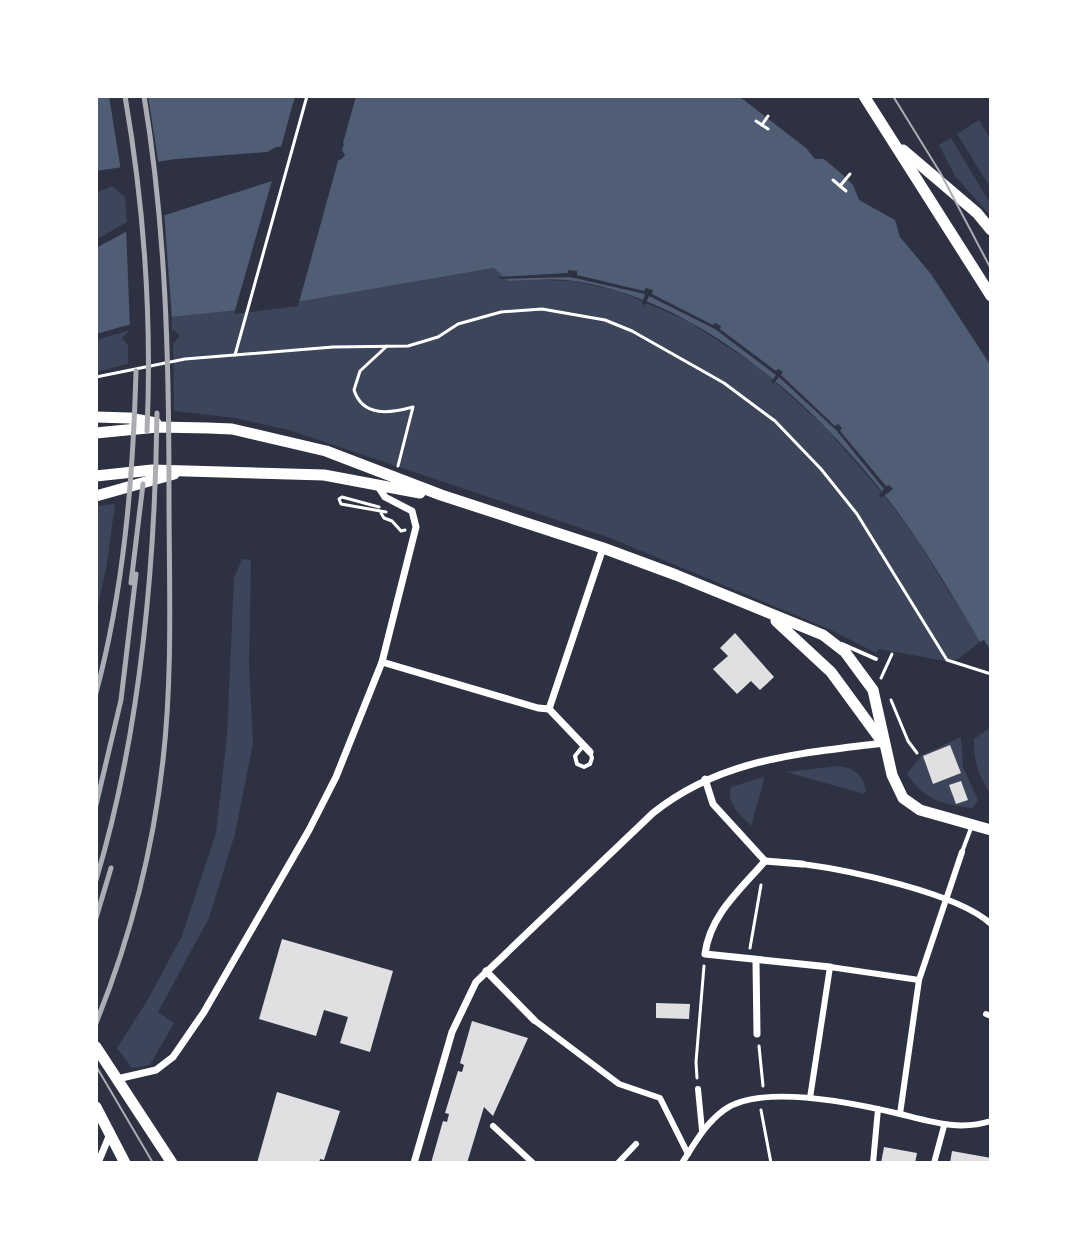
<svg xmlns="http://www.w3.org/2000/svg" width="1087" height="1259" viewBox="0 0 1087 1259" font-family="Arial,sans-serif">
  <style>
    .green { fill: #3c4559 }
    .water { fill: #4f5d75 }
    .pier { fill: #2d3142 }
    .building { fill: #e0e0e3 }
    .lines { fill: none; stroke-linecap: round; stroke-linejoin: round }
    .path { stroke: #fff; stroke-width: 3 }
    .service { stroke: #fff; stroke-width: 4 }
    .pedestrian { stroke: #fff; stroke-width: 6 }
    .minor { stroke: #fff; stroke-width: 7 }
    .secondary { stroke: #fff; stroke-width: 11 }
    .tram { stroke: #abadb3; stroke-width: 2 }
    .rail { stroke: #abadb3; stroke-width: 5 }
  </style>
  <rect width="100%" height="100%" fill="#2d3142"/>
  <g class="green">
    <path d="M979,120L991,140V189L957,134Z"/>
    <path d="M951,138L991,205V216L955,176L939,145Z"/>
    <path d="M112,186L125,197L127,222L96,240V193Z"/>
    <path d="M495,268L544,280L573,281L619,291L688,321L760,368L827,429L884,495L916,538L980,642L958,659L945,661L878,649L876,653L831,630L610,538L289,430L235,418L174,411L173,344L180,336L172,329L171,316L268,307Z"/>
    <path d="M130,330L122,338L128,345V364L96,372V340Z"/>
    <path d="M115,504L107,564L96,615V506Z"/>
    <path d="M242,559L251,560L249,665L253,744L235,834L209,918L158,1012L174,1023L150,1065L132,1068L117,1048L147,1001L182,936L216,833L227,735L234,578Z"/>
    <path d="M991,727V795C979,777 973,760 974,739Z"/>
    <path d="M961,737L963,767L978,800L972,808C942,804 924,800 907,774L922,755Z"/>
    <path d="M838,766C854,768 863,774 866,791L864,794L786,772Z"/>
    <path d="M763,777L764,780L751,826C741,815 726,804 731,787Z"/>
  </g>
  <path class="water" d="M96,96H736L744,100L806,148L815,159H824L842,174L853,185L859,200L895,220L900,237L931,274L991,366V651L984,640L980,642C959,607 939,572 916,538C841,427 712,302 575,281C553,278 530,280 508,281L494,268L268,307L149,319L96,334V248L146,221L342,159L345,155L342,150L344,144L341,142L276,147L267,152L176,159L96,171Z"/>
  <g class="pier">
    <path d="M109,96H148L159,166L121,171Z"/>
    <path d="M295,96H356L298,306L234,314L273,177L339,156L338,146L280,151Z"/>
    <path d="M164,211L172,320L130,328L126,227L144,217Z"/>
    <path d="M568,270L577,271V275L644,291L646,288L653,290L652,294L713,325L715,323L721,326L720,329L776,371L778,369L783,372L781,375L835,426L838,424L842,428L840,431L886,486L889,485L893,489L881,498L879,495L884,489L836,430L779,377L773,384L771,382L776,375L715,329L649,296L645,305L642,304L645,294L570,277L501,279L498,277L568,273Z"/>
  </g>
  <g class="building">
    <path d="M735,633L774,677L760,690L751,681L737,694L713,669L728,656L720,648Z"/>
    <path d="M950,745L961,773L933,784L923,756Z"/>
    <path d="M961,781L968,800L956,804L949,785Z"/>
    <path d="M282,939L393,971L370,1052L340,1043L348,1017L324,1010L316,1036L259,1019Z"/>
    <path d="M656,1003L690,1004L689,1019L656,1018Z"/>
    <path d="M472,1021L528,1038L493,1116L484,1107L467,1163H431L443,1121L447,1122L449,1114L445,1113L458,1071L462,1072L464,1065L460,1063Z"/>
    <path d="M277,1092L340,1111L324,1160L320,1159L319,1163H257Z"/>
    <path d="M884,1147L917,1153L915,1163H881Z"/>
    <path d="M952,1151L991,1158V1163H950Z"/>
  </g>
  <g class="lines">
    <g class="path">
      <path d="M756,121L768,129"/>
      <path d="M762,125L768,116"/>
      <path d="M833,180L846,191"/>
      <path d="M840,186L850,174"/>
      <path d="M387,346L360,371L354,390C363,418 391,413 413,407L398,466"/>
      <path d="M235,355L307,96"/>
      <path d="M96,377L185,359L333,347L408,346L438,337L458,324L501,312L542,309L605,320L632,331L724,383L775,421L821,469L857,514L947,660L991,674"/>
      <path d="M379,507L342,497L339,499L341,504L386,512"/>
      <path d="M381,513L384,518L392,521L401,531L405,530"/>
      <path d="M881,678L892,654"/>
      <path d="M891,700L908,741L917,753"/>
      <path d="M750,948L761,885"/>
      <path d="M759,1046L763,1086"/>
      <path d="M697,1078L696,1062L704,966"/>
      <path d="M761,1110L771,1163"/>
    </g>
    <g class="service">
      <path d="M842,644L876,659"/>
      <path d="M583,746L575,756L577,764L584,767L590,764L592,758L590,752"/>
      <path d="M962,852L971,828"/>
    </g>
    <g class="pedestrian">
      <path d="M802,864C848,870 958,893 991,924"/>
      <path d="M986,1014L991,1016"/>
      <path d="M534,1020L619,1084L660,1098L688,1154"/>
      <path d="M698,1089L702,1130"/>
      <path d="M810,1098L830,967L919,980"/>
      <path d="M900,1114L919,980L962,852"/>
      <path d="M493,1126L533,1163"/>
      <path d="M618,1163L636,1144"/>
      <path d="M682,1163C695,1143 705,1124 724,1110C761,1083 858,1104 900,1114C932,1122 959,1131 991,1121"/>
      <path d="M873,1163L878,1109"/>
      <path d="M934,1163L944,1126"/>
    </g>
    <g class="minor">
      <path d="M382,662L538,708L549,709L590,752"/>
      <path d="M549,709L603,548"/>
      <path d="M705,779L713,804L765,861"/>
      <path d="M765,861C740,890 710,915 705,954L830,967"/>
      <path d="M765,861L802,864"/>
      <path d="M756,961L757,1034"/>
      <path d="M486,971L534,1020"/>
      <path d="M117,1079L156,1070L173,1057L204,1012L309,830L336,777L382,662L416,527L412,511L385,497L378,486"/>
      <path d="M98,1163L110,1134"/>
      <path d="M414,1163L452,1032L476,982L653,813C722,758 799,754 883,743"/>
    </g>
    <g class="secondary">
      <path d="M864,96L991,296"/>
      <path d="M903,150L977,213L991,230"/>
      <path d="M96,417L129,418L156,423"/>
      <path d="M96,433L157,427L208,428L232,429L326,451L441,495L603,548L676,575L823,635L845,652L873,690L892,775L903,798L920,810L991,830"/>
      <path d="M96,476L152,470L324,475L420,493"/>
      <path d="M96,496L174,474"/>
      <path d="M776,621L831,672L883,743"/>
      <path d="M96,1047L172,1163"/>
      <path d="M96,1107L125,1163"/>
    </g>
    <g class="tram">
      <path d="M893,96L941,174L991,269"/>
      <path d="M96,1066L153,1163"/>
    </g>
    <g class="rail">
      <path d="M125,96C144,206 152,319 147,431"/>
      <path d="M131,583L143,484"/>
      <path d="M96,693C124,589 133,479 136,371"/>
      <path d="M96,805L121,700L136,574"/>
      <path d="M96,880C140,735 155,565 157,413"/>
      <path d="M96,918L111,868"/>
      <path d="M96,1023C130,939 153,850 163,760C173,672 169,583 169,494C169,360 166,228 144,96"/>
    </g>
  </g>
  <rect width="1087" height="1259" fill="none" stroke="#ffffff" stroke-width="196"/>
</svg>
